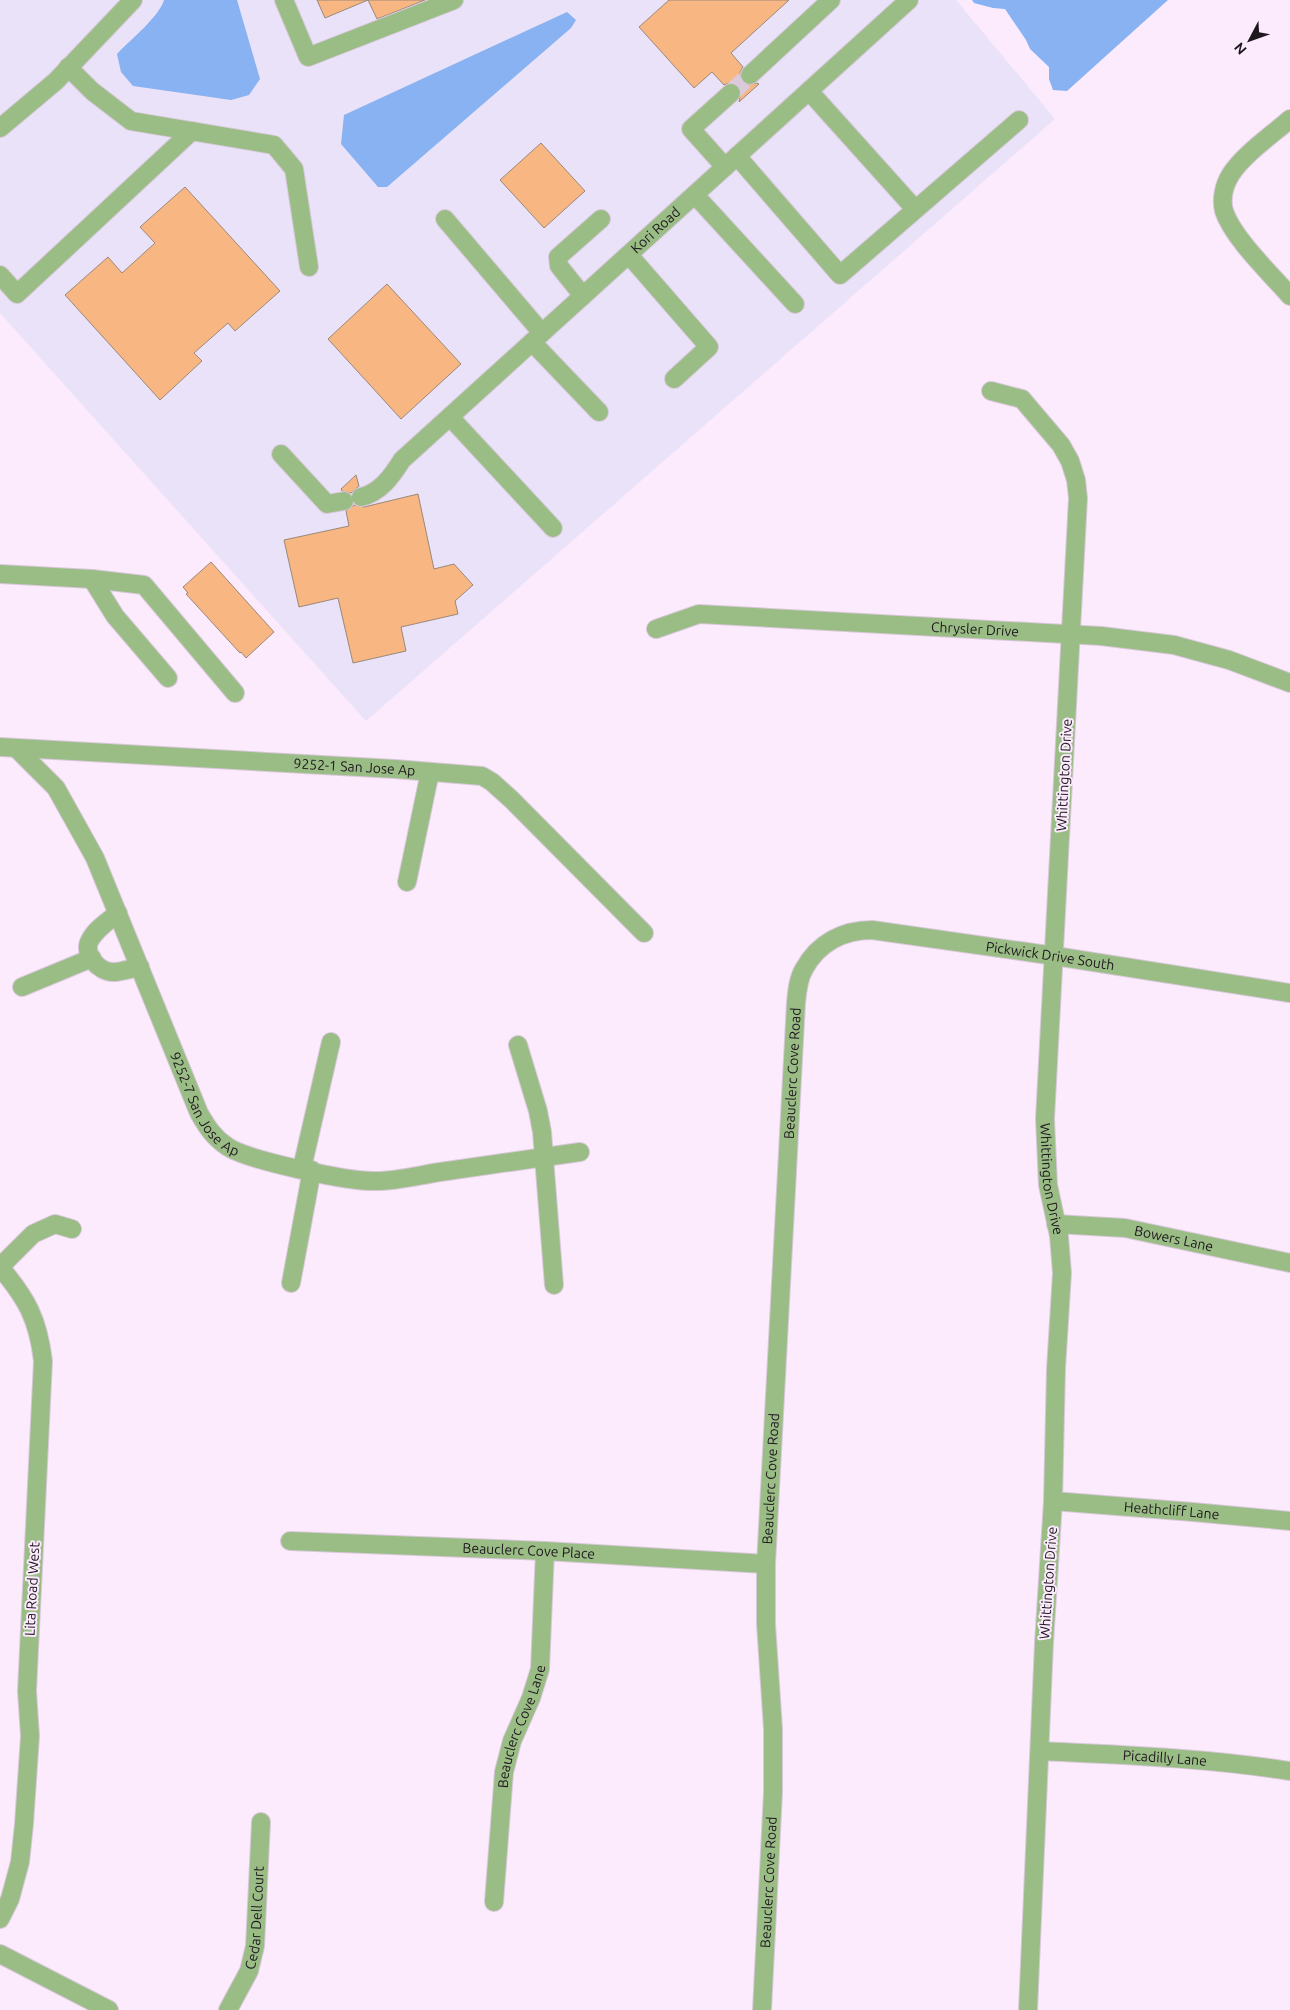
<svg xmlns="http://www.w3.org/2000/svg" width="1290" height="2010" viewBox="0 0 1290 2010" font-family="Ubuntu,sans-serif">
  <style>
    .commercial { fill: #eae2f8 }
    .water { fill: #89b2f2 }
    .building { fill: #f8b682; stroke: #9b8879 }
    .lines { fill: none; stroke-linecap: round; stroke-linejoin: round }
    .minor-tunnel { stroke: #dbcadc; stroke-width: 18; stroke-dasharray: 18 9; stroke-linecap: butt }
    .minor-casing { stroke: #d8c8d9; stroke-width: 20 }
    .minor { stroke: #9abd86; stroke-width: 18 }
    .labels { text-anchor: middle; stroke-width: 4; stroke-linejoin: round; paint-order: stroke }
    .street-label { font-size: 14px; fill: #1e171e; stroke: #fceafd }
  </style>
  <rect width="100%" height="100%" fill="#fceafd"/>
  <path class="commercial" d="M0,0H956L1055,119L366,721L0,313Z"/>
  <g class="water">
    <path d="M164,0H237L260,79L249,95L231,100L133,86L121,72L117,54C130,40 159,17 164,0Z"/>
    <path d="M972,0H1168L1067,91L1053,90L1049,79V67L1030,49L1026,40L1005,9L993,8L974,3Z"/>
    <path d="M567,12L576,20L571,28L387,187H378L341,144L344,115Z"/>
  </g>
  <g class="building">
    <path d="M317,0H425L377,19L368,0L325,18Z"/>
    <path d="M669,0H789L731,53L743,67L740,72L742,82L747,85L757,83L759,84L739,102L741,91L739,86L729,83L724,85L712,72L694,88L639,27Z"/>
    <path d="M541,143L585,191L544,228L500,180Z"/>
    <path d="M185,187L280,291L235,331L228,323L194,353L202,361L160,400L65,295L108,257L122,273L155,243L140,227Z"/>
    <path d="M387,284L461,364L401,419L328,339Z"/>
    <path d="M356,475L359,486L351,493L342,491L341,489Z"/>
    <path d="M418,494L434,569L454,564L473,585L455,601L458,614L401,627L406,651L353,663L338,598L299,607L284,540L349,526L346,511L354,505L364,507Z"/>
    <path d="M211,562L274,632L246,658L241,652L240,653L186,594L188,593L183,587Z"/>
  </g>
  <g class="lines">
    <path class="minor-tunnel" d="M731,93L750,75"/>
    <defs>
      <g id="minor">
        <path d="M284,0L308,57L454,0"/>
        <path d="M68,67L92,91L131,121L274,145L294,169L309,267"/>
        <path d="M750,75L831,0"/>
        <path d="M809,91L915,209"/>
        <path d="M1290,119C1272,135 1244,154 1231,174C1224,185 1221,199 1224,211C1233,238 1270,273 1290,296"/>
        <path d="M0,128L56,81L133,0"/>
        <path d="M737,156L840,275L1019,120"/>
        <path d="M725,167L691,129L731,93"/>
        <path d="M695,195L795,304"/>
        <path d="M445,219L542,333"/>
        <path d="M629,255L709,347L674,379"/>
        <path d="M0,275L17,294L192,131"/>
        <path d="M583,296L559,266L558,257L601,219"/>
        <path d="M532,342L599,412"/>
        <path id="s1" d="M991,391L1022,399L1061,445L1070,461L1076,480L1078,498L1045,1119L1048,1185L1059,1236L1062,1273L1056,1369L1053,1501L1044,1643L1028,2010"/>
        <path d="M450,417L553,528"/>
        <path d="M281,454L327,504L344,501"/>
        <path id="s2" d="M361,497C380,493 392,476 402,460L909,0"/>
        <path d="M0,574L92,579L144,585L235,693"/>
        <path d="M92,579L115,616L168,678"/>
        <path id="s3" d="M656,629L699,614L1101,636L1174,645L1229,660L1290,683"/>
        <path id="s4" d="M0,747L395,769L482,776L492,782L512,800L644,933"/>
        <path id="s5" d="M16,748L56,788L95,858L199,1113C207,1127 214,1138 228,1147C250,1161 350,1182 376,1181C397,1181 420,1175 440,1172C487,1165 533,1159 580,1152"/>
        <path d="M407,882L430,772"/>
        <path d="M118,913C108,921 96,929 90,940C82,954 99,972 113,972C122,972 132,968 140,967"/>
        <path d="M22,987L92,958"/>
        <path d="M518,1045L538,1111L542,1132L554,1285"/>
        <path d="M302,1168L331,1042"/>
        <path id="s6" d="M1056,1224L1125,1228L1290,1263"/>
        <path d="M0,1267C27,1299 38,1319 43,1361L27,1691L30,1736L24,1824L20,1862L10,1899L0,1919"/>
        <path d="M0,1267L33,1234L55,1224L72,1229"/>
        <path d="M291,1283L312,1170"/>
        <path id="s7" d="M1053,1501L1193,1512L1290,1521"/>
        <path id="s8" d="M290,1541L545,1551L766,1564"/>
        <path id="s9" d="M1040,1751C1124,1755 1207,1758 1290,1771"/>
        <path id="s10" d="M494,1902L504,1772L512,1741L531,1698L540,1669L545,1551"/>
        <path d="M0,1954L109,2010"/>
        <path id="s11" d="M228,2010L249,1971L255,1946L261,1822"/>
        <path id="s12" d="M762,2010L773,1792V1729L766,1624V1564L796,1003C797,992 798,979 804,969C818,943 843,930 872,930L1055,956L1290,993"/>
      </g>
    </defs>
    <use href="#minor" class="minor-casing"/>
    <use href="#minor" class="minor"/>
  </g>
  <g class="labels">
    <g class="street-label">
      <text dy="5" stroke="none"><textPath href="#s2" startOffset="399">Kori Road</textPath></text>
      <text dy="5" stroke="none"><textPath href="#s3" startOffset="322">Chrysler Drive</textPath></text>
      <text dy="5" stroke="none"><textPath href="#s4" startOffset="355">9252-1 San Jose Ap</textPath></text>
      <text transform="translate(1064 775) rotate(-87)" y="5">Whittington Drive</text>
      <text dy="5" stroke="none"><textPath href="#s12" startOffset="1306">Pickwick Drive South</textPath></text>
      <text dy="5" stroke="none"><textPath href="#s12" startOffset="938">Beauclerc Cove Road</textPath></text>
      <text dy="5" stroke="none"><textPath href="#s5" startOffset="408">9252-7 San Jose Ap</textPath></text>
      <text dy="5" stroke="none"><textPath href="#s1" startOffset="831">Whittington Drive</textPath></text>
      <text dy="5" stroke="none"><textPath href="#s6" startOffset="119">Bowers Lane</textPath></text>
      <text dy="5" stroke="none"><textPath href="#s12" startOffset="532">Beauclerc Cove Road</textPath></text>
      <text dy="5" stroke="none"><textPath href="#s7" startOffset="119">Heathcliff Lane</textPath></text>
      <text dy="5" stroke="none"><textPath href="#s8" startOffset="239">Beauclerc Cove Place</textPath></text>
      <text transform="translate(1048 1583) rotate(-86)" y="5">Whittington Drive</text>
      <text transform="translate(32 1589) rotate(-87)" y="5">Lita Road West</text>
      <text dy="5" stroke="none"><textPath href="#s10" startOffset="179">Beauclerc Cove Lane</textPath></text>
      <text dy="5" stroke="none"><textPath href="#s9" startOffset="125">Picadilly Lane</textPath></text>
      <text dy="5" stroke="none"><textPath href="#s12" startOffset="128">Beauclerc Cove Road</textPath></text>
      <text dy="5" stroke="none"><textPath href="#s11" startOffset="98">Cedar Dell Court</textPath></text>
    </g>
  </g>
  <g transform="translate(1250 40) rotate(229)" stroke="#fceafd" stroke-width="4" paint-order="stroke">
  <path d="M0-4L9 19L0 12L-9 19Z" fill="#1e171e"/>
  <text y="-8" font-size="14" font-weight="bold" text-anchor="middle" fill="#1e171e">N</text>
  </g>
</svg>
